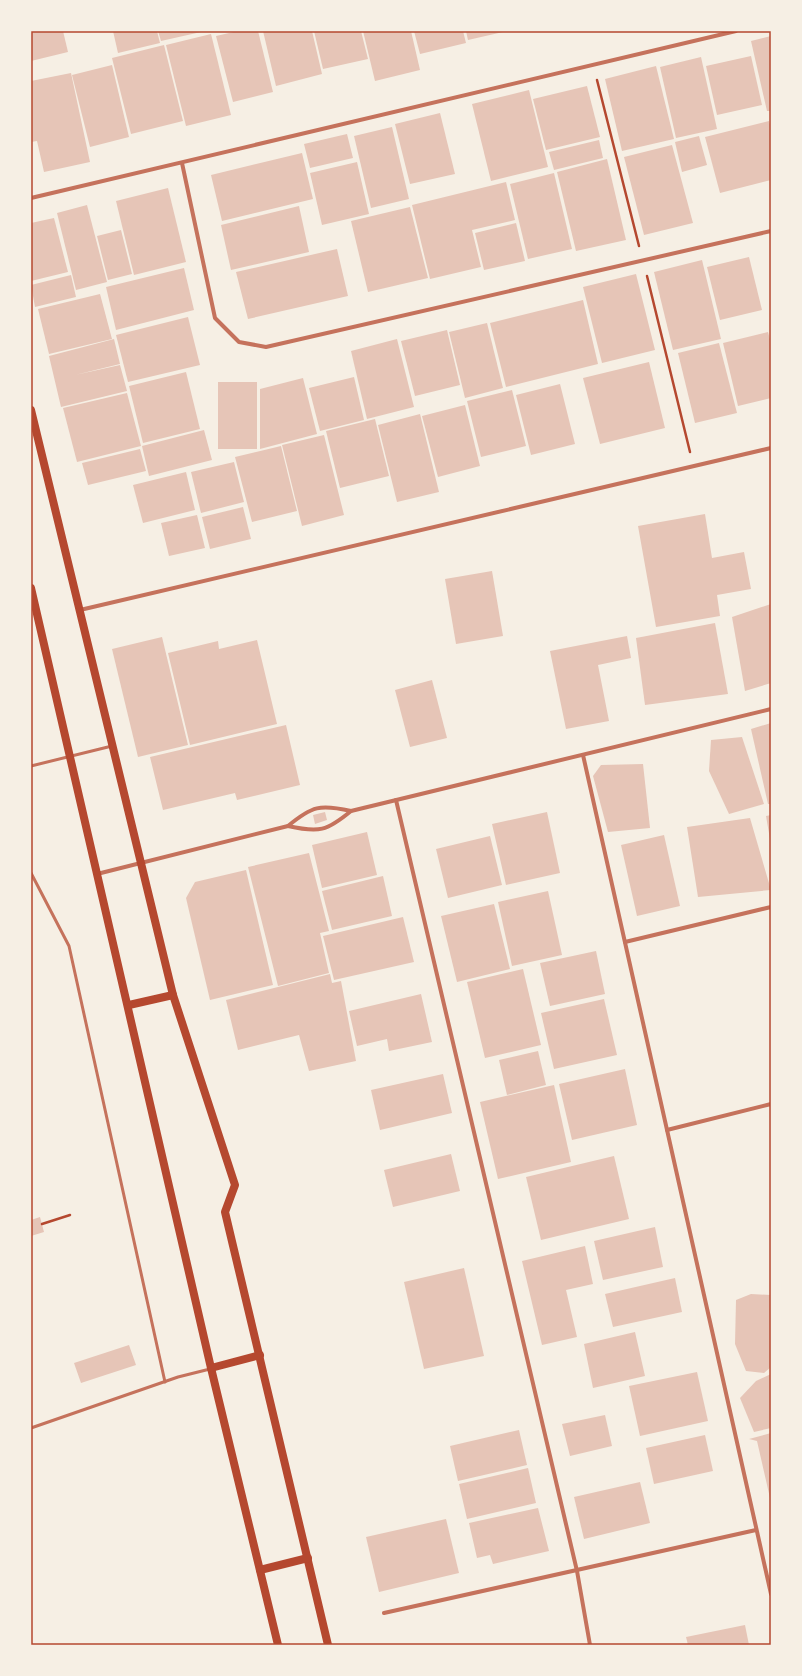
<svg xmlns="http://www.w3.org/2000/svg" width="802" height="1676" viewBox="0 0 802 1676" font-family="'Source Sans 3',sans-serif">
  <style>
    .building { fill: #e6c5b7 }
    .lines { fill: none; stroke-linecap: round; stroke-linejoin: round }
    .path { stroke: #b5482f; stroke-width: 2.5 }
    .service { stroke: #c5725c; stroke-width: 3 }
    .minor { stroke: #c5725c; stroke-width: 4 }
    .secondary { stroke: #b5482f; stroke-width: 8 }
    .neatline { fill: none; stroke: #b5482f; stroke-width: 1.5 }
  </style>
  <rect width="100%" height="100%" fill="#f6efe4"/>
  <g class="building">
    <path d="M31,31H63L68,52L31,61Z"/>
    <path d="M113,31H157L160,43L118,53Z"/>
    <path d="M158,31H201V32L161,41Z"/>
    <path d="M238,31H258L273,92L233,102L216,36Z"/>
    <path d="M263,31H312L322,74L276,86Z"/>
    <path d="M314,31H361L368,59L323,69Z"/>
    <path d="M363,31H411L420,70L375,81Z"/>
    <path d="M414,31H463L466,43L420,54Z"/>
    <path d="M466,31H503V32L468,40Z"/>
    <path d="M211,34L231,115L186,126L166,45Z"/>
    <path d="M771,36V111H767L751,41Z"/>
    <path d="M164,45L183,121L131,134L112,58Z"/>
    <path d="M751,56L762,105L717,115L706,66Z"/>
    <path d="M701,57L717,129L676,138L660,67Z"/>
    <path d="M112,65L129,137L90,147L72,75Z"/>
    <path d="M656,66L674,139L622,151L605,79Z"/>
    <path d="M71,73L90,162L44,172L37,141L31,142V81Z"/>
    <path d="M587,86L600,137L546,150L533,99Z"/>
    <path d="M529,90L548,167L491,181L472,104Z"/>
    <path d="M440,113L455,174L410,184L395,124Z"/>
    <path d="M769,121L771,128V180L720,193L705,137Z"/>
    <path d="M392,127L409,199L371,208L354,136Z"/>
    <path d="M347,134L353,158L310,168L304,144Z"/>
    <path d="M699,136L707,165L682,172L675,142Z"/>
    <path d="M599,140L603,158L554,170L549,152Z"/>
    <path d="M672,145L693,223L644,235L624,157Z"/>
    <path d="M302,153L313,199L222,221L211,175Z"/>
    <path d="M607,159L626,240L576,251L557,172Z"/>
    <path d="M357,162L369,214L322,225L310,173Z"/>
    <path d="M554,173L572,249L528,259L510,184Z"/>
    <path d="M506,182L515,220L472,230L481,267L430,279L412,205Z"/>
    <path d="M168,188L186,262L134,275L116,201Z"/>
    <path d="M87,205L107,282L76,290L57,213Z"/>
    <path d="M299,206L309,252L231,270L221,225Z"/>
    <path d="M410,207L428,278L368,292L351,221Z"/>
    <path d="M54,218L68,272L31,281V223Z"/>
    <path d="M516,223L525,261L484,270L475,233Z"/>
    <path d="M121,230L132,274L108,280L97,236Z"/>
    <path d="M337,249L348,296L248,319L236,272Z"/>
    <path d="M749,257L762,310L720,320L707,267Z"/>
    <path d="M702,260L721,339L673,350L654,272Z"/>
    <path d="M184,268L194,310L116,330L106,287Z"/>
    <path d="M636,274L655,350L602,363L583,287Z"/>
    <path d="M71,275L76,297L35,307L31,285Z"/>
    <path d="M100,294L112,339L49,354L38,309Z"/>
    <path d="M583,300L598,364L506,387L490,323Z"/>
    <path d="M188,317L200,365L128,382L116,335Z"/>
    <path d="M487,323L503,388L465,398L449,332Z"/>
    <path d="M447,330L460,385L415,396L401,341Z"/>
    <path d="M768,332L771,343V398L738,406L723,343Z"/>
    <path d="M114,339L120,364L75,375L120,365L127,391L61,407L49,356Z"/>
    <path d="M397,339L414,407L367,419L351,351Z"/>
    <path d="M719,343L737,413L695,423L678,353Z"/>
    <path d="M649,362L665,428L600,444L583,378Z"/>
    <path d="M186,372L200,429L143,443L129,386Z"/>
    <path d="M354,377L364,420L320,431L309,388Z"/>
    <path d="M303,378L317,434L260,449V389Z"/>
    <rect x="218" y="382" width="39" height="67"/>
    <path d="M560,384L575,444L531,455L516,395Z"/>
    <path d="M512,390L526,446L481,457L467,401Z"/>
    <path d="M127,393L141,446L77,462L63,408Z"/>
    <path d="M465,405L480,466L438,477L422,416Z"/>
    <path d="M420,414L439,492L397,502L378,425Z"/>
    <path d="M375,419L389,476L340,488L326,431Z"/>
    <path d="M204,430L212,460L149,476L142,446Z"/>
    <path d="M324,435L344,515L302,526L282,445Z"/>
    <path d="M281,446L297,511L252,522L235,457Z"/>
    <path d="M140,449L146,471L88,485L82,463Z"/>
    <path d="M234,462L244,502L201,513L191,472Z"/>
    <path d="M186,472L195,510L143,523L133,485Z"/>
    <path d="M243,507L251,539L210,549L202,517Z"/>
    <path d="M705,514L712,558L744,552L751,589L717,595L720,616L656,627L638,526Z"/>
    <path d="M197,515L205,548L169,556L161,523Z"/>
    <path d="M492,571L503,636L456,644L445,579Z"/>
    <path d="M771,604V683L745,691L732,617Z"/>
    <path d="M715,623L728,694L645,705L636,638Z"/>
    <path d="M627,636L631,658L598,665L609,721L566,729L550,651Z"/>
    <path d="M162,637L188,745L138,757L112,649Z"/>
    <path d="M257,640L277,724L190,745L168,653L218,641L219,649Z"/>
    <path d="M432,680L447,738L410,747L395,690Z"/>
    <path d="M771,723V804H768L751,729Z"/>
    <path d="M286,725L300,785L237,800L235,793L163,810L150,757Z"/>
    <path d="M742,737L764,804L729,814L709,771L711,740Z"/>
    <path d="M643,764L650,828L608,832L593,776L601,765Z"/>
    <path d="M325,812L327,820L315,824L313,815Z"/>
    <path d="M547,812L560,873L506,885L492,824Z"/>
    <path d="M771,815V839H770L766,816Z"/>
    <path d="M750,818L771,890L698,897L687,827Z"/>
    <path d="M367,832L377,875L322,888L312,845Z"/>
    <path d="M664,835L680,906L637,916L621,845Z"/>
    <path d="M490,836L502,885L448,898L436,849Z"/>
    <path d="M309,853L329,931L320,933L329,973L278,986L248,867Z"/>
    <path d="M246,870L273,985L210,1000L186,898L195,882Z"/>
    <path d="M383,876L392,916L332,930L322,891Z"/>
    <path d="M548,891L562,955L512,966L498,902Z"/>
    <path d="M494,904L510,969L457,982L441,916Z"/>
    <path d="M403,917L414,962L334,980L323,936Z"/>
    <path d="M596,951L605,994L550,1006L540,963Z"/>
    <path d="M523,969L541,1045L485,1058L467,982Z"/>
    <path d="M330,974L332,983L341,981L356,1061L309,1071L299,1035L238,1050L226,1000Z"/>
    <path d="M421,994L432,1042L389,1051L387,1039L357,1046L349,1011Z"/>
    <path d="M604,999L617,1055L554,1069L541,1013Z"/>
    <path d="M538,1051L546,1085L507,1095L499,1060Z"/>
    <path d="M625,1069L637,1125L572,1140L559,1084Z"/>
    <path d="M443,1074L452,1113L380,1130L371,1090Z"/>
    <path d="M554,1085L571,1162L498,1179L480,1102Z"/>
    <path d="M451,1154L460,1191L393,1207L384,1170Z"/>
    <path d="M614,1156L629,1219L541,1240L526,1177Z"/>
    <path d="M40,1217L44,1232L31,1236V1220Z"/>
    <path d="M655,1227L663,1267L603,1280L594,1241Z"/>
    <path d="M585,1246L593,1284L566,1290L577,1337L542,1345L522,1261Z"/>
    <path d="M464,1268L484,1356L424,1369L404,1282Z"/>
    <path d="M675,1278L682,1312L613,1327L605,1294Z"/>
    <path d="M751,1294L771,1295V1367L764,1373L746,1371L735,1344L736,1300Z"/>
    <path d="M635,1332L645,1376L593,1388L584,1344Z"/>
    <path d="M129,1345L136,1365L81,1383L74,1363Z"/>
    <path d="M697,1372L708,1421L640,1436L629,1386Z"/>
    <path d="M771,1374V1428L754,1432L740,1398L756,1381Z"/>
    <path d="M605,1415L612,1446L570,1456L562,1424Z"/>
    <path d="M519,1430L527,1465L458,1481L450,1446Z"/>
    <path d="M771,1433V1498H770L757,1441L749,1439Z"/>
    <path d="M705,1435L713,1471L654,1484L646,1448Z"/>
    <path d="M528,1468L536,1503L467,1519L459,1484Z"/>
    <path d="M640,1482L650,1523L584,1539L574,1497Z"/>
    <path d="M538,1508L549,1551L493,1564L490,1555L477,1558L469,1523Z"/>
    <path d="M446,1519L459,1573L379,1592L366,1537Z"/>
    <path d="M745,1625L749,1645H688L686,1637Z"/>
  </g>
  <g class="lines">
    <g class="path">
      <path d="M597,80L639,246"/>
      <path d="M647,276L690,452"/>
      <path d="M42,1224L70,1215"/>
    </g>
    <g class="service">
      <path d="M31,766L112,746"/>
      <path d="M31,873L69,946L165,1382"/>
      <path d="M31,1428L178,1377L210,1369"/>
    </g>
    <g class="minor">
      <path d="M182,163L215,318L239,342L266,347L771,231"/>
      <path d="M31,198L736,31"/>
      <path d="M80,610L771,448"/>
      <path d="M583,755L771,1594"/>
      <path d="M396,800L577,1571L590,1645"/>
      <path d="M288,826C319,833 327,831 351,811"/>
      <path d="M97,874L288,826C312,806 320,804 351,811L771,709"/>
      <path d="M625,942L771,907"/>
      <path d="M667,1130L771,1104"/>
      <path d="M384,1613L756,1530"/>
    </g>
    <g class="secondary">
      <path d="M31,410L173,995L235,1185L225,1212L328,1645"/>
      <path d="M31,588L211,1368L278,1645"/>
      <path d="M129,1005L173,995"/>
      <path d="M211,1368L260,1355"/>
      <path d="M260,1570L308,1558"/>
    </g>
  </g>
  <rect width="802" height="1676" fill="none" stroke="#f6efe4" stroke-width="64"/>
  <rect x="32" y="32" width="738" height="1612" class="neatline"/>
</svg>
